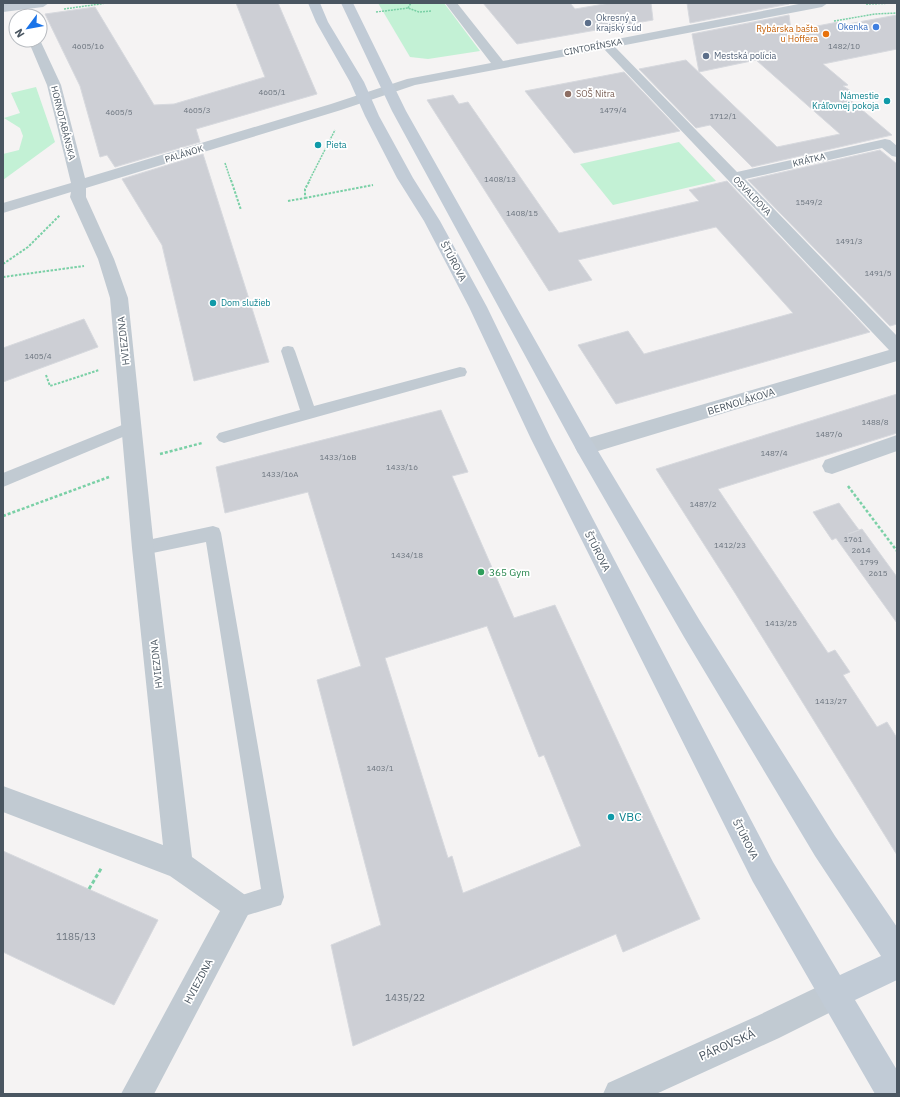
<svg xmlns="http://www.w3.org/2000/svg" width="900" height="1097" viewBox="0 0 900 1097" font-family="'IBM Plex Sans',sans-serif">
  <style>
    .green { fill: #c3f1d5 }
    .building { fill: #cdcfd5; stroke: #d7d9de; fill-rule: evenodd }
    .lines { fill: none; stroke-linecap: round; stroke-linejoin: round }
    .path-far3 { stroke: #7ad0a6; stroke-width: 1.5; stroke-dasharray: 2 1; stroke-linecap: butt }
    .path-far2 { stroke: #7ad0a6; stroke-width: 2; stroke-dasharray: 2.5 1.5; stroke-linecap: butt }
    .path-far1 { stroke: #7ad0a6; stroke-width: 2.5; stroke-dasharray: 3 2; stroke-linecap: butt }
    .path { stroke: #7ad0a6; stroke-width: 3; stroke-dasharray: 4 2.5; stroke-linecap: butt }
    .service { fill: #c1cad2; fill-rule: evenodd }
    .minor { fill: #c1cad2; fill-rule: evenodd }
    .tertiary { fill: #c1cad2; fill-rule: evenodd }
    .secondary { fill: #c1cbd6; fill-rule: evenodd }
    .service-dot { fill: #5c6f8a; stroke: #fff; stroke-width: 1.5 }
    .shop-dot { fill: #3f7fe0; stroke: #fff; stroke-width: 1.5 }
    .food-dot { fill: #e8710a; stroke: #fff; stroke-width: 1.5 }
    .education-dot { fill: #8d6e63; stroke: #fff; stroke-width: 1.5 }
    .culture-dot { fill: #0f9aa8; stroke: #fff; stroke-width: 1.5 }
    .leisure-dot { fill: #2e9e5b; stroke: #fff; stroke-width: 1.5 }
    .labels { text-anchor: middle; stroke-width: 3.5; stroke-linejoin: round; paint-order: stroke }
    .number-label { font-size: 8px; fill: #6b747e }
    .far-service-label { font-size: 9px; fill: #4e5e75; stroke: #fff; text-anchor: start }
    .far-shop-label { font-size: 9px; fill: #366cbe; stroke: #fff; text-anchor: end }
    .far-food-label { font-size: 9px; fill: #c56008; stroke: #fff; text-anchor: end }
    .far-street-label { font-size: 9px; fill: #4a5661; stroke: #fff }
    .far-education-label { font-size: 9px; fill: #785e54; stroke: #fff; text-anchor: start }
    .far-culture-label { font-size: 9px; fill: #0d838f; stroke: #fff; text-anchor: start }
    .street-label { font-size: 10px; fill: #4a5661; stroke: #fff }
    .leisure-label { font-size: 10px; fill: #27864d; stroke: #fff; text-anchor: start }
    .near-number-label { font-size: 10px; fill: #6b747e }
    .near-culture-label { font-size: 12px; fill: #0d838f; stroke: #fff; text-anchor: start }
    .near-street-label { font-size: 12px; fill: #4a5661; stroke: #fff }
  </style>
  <rect width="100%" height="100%" fill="#f5f3f3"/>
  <g class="green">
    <path d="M378,3H444L480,51L428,59L410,57Z"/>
    <path d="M36,87L55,142L3,180V154L19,150L23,136L20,128L4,118L20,113L11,93Z"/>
    <path d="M679,142L716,181L613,205L580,164Z"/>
  </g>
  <g class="building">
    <path d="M236,3H278L317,94L196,129L200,142L115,167L107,155L100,157L80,86L45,14L95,7L154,105L174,104L265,77Z"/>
    <path d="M483,3H570L575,9L610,3H651L653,20L517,44Z"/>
    <path d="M687,3H788L789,4L690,23Z"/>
    <path d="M789,15L791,31L838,22L842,25L897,15V49L823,64L848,85L843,86L851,91L842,93L892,135L752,167L710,125L696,128L639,69L686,60L777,147L840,134L756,60L699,72L692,34Z"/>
    <path d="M624,72L680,131L574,153L525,91Z"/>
    <path d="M453,95L459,104L468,102L559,233L699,201L689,190L727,181L870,332L616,404L578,345L628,331L644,354L793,313L716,227L578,260L592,280L549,291L427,100Z"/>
    <path d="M880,150L897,164V324L890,326L748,180Z"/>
    <path d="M203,154L269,362L194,381L162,245L122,179Z"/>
    <path d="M84,319L98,347L3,382V348Z"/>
    <path d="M897,394V433L718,489L828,653L835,650L850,672L843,675L877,727L887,722L897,738V855L735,593L656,469Z"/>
    <path d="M441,410L468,472L452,476L514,618L555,605L700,919L623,952L616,934L353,1046L331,945L381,925L317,680L361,666L308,492L225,513L216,467ZM487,626L539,757L544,755L581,846L463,893L452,856L448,858L385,658Z"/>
    <path d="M839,503L859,530L848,534L862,529L897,577V623L836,538L832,540L813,512Z"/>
    <path d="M3,851L158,920L114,1005L3,952Z"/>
  </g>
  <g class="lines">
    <g class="path-far3">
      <path d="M866,4L897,3"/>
      <path d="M408,8L411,3"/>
      <path d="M64,9L107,3"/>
      <path d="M376,12L408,8L419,12L431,11"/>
      <path d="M834,21L875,14L897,13"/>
      <path d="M225,163L231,181"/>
      <path d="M309,181L335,130"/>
    </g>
    <g class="path-far2">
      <path d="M231,180L241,210"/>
      <path d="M305,198L373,185"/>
      <path d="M288,201L305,198V189L310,180"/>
      <path d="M3,264L28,247L60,215"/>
      <path d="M3,277L84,266"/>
      <path d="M46,375L50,386L99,370"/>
    </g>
    <g class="path-far1">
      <path d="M160,454L202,443"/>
      <path d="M848,486L897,551"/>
      <path d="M3,516L109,477"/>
    </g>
    <path class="path" d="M89,889L102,867"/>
    <g class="service">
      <path d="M288,346L293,347L295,351L314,406L460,367L465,368L467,372L465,376L460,377L224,443L219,441L216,437L219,433L300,410L281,351L283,347Z"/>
      <path d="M132,421L137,423L140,427L137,431L3,487V473Z"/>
      <path d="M213,526L219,528L221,533L284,897L281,905L238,918L230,915L227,907L230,899L261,889L206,542L143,555L137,553L135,548L137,543L143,541Z"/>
    </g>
    <g class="minor">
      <path d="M15,3H49L43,7L3,12V4Z"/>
      <path d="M445,3H457L503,61L804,3H828L822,7L615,47L737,172L885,139L890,140L897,146V157L892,156L882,148L745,179L897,336V361L585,455L578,453L575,447L578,441L889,350L604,49L415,85L341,110L86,188V197L114,259L128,298L154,548L192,857L248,897L252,907L154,1094H121L220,911L170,876L3,812V786L163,845L132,548L110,298L98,259L70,197L71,192L3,213V203L71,183L47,85L28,40H40L61,85L85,178L331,104L407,79L491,63Z"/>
      <path d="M897,435V451L832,474L825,472L822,466L825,460Z"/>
    </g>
    <path class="tertiary" d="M834,979L845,983L849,994L845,1005L779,1038L656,1094H603L608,1083L757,1016Z"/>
    <path class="secondary" d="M308,3H320L328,22L364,82L379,116L413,178L440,221L487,307L551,439L773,862L840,975L881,956L815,856L684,637L578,453L392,111L341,3H353L406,111L592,441L700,621L835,836L897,927V980L855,1000L897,1070V1094H875L753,882L531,439L469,307L424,221L397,178L365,116L350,82L316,22Z"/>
  </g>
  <g class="service-dot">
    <circle cx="588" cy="23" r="4"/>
    <circle cx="706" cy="56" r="4"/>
  </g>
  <circle class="shop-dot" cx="876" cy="27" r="4"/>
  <circle class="food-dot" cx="826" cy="34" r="4"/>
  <circle class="education-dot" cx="568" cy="94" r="4"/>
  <g class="culture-dot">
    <circle cx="887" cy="101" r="4"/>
    <circle cx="318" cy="145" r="4"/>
    <circle cx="213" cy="303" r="4"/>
    <circle cx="611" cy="817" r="4"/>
  </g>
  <circle class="leisure-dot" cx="481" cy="572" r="4"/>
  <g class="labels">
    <g class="number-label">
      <text x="88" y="49">4605/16</text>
      <text x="844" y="49">1482/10</text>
      <text x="272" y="95">4605/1</text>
      <text x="197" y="113">4605/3</text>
      <text x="613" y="113">1479/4</text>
      <text x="119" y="115">4605/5</text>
      <text x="723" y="119">1712/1</text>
      <text x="500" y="182">1408/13</text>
      <text x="809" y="205">1549/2</text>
      <text x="522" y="216">1408/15</text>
      <text x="849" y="244">1491/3</text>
      <text x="878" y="276">1491/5</text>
      <text x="38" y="359">1405/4</text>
      <text x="875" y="425">1488/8</text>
      <text x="829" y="437">1487/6</text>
      <text x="774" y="456">1487/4</text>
      <text x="338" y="460">1433/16B</text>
      <text x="402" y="470">1433/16</text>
      <text x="280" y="477">1433/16A</text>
      <text x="703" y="507">1487/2</text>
      <text x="853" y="542">1761</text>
      <text x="730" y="548">1412/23</text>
      <text x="861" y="553">2614</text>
      <text x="407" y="558">1434/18</text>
      <text x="869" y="565">1799</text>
      <text x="878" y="576">2615</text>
      <text x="781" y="626">1413/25</text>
      <text x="831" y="704">1413/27</text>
      <text x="380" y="771">1403/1</text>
    </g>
    <g class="far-service-label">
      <text x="596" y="21">Okresný a<tspan x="596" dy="10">krajský súd</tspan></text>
      <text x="714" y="59">Mestská polícia</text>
    </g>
    <g class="far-shop-label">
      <text x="868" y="30">Okenka</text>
    </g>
    <g class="far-food-label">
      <text x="818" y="32">Rybárska bašta<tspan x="818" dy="10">u Hoffera</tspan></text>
    </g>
    <g class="far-street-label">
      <text transform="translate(593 47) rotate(-11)" y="3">CINTORÍNSKA</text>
      <text transform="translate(63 123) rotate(76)" y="3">HORNOTABÁNSKA</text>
      <text transform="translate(184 154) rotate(-17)" y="3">PALÁNOK</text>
      <text transform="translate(809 160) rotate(-13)" y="3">KRÁTKA</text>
      <text transform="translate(752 196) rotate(46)" y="3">OSVALDOVA</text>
    </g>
    <g class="far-education-label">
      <text x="576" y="97">SOŠ Nitra</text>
    </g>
    <g class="far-culture-label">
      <text x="879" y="99" text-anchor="end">Námestie<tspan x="879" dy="10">Kráľovnej pokoja</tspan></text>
      <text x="326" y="148">Pieta</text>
      <text x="221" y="306">Dom služieb</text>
    </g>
    <g class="street-label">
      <text transform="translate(454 261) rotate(62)" y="4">ŠTÚROVA</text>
      <text transform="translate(123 341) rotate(-96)" y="4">HVIEZDNA</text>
      <text transform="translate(741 401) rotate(-17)" y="4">BERNOLÁKOVA</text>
      <text transform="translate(598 551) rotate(63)" y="4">ŠTÚROVA</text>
      <text transform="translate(156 664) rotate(-96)" y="4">HVIEZDNA</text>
      <text transform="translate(746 839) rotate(63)" y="4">ŠTÚROVA</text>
      <text transform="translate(198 981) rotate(-62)" y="4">HVIEZDNA</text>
    </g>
    <g class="leisure-label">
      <text x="489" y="576">365 Gym</text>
    </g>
    <g class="near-number-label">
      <text x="76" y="940">1185/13</text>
      <text x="405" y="1001">1435/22</text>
    </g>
    <g class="near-culture-label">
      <text x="619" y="821">VBC</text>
    </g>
    <g class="near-street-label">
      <text transform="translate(727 1045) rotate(-24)" y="4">PÁROVSKÁ</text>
    </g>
  </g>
  <rect width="900" height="1097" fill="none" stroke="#4a5661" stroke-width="8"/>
  <g transform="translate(28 28) rotate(238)"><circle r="19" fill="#ffffff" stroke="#b7bbc0"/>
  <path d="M0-3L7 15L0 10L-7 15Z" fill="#1a73e8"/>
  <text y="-6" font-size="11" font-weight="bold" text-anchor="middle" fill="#4a5661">N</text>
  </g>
</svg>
